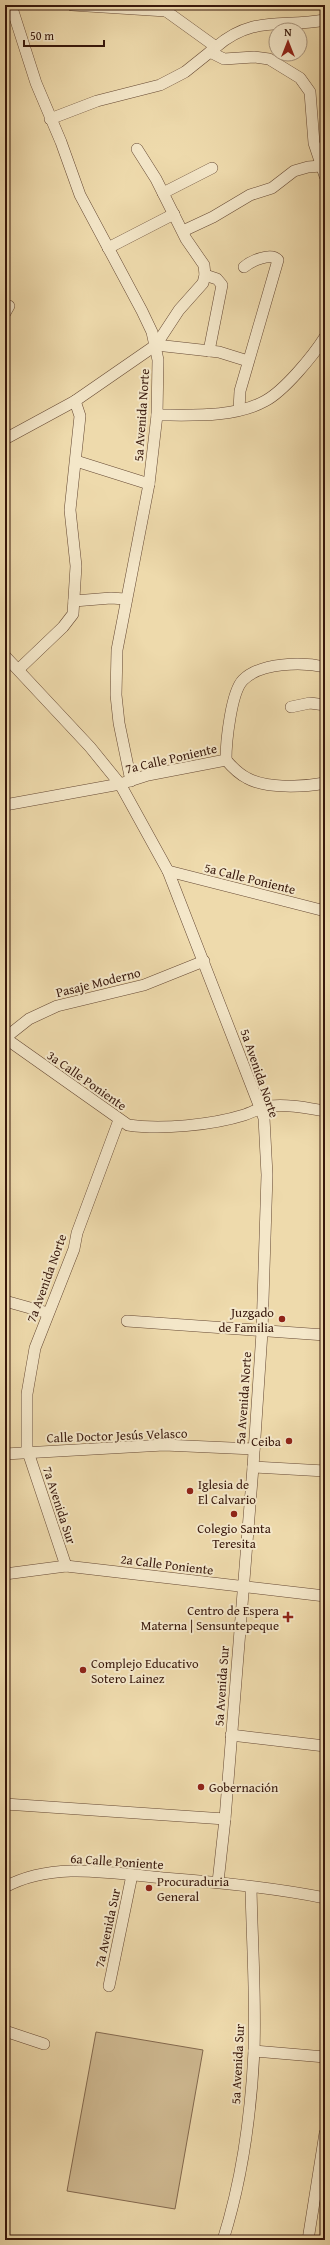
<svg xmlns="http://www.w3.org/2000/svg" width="330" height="2245" viewBox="0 0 330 2245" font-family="'Gentium Book Plus',serif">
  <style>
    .green { fill: #cfb991; stroke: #83684e }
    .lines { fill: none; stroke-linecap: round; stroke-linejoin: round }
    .minor-casing { stroke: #654833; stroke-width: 12 }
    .minor { stroke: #f4e7c9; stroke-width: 11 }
    .poi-dot { fill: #8f2418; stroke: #f4e7c9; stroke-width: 1.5 }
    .labels { text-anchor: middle; stroke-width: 4; stroke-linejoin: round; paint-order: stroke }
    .street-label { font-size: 13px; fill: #37170b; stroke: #f4e7c9 }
    .poi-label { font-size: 13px; fill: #37170b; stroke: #f4e7c9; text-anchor: start }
  </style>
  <rect width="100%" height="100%" fill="#eedaac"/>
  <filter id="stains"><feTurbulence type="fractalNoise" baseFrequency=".005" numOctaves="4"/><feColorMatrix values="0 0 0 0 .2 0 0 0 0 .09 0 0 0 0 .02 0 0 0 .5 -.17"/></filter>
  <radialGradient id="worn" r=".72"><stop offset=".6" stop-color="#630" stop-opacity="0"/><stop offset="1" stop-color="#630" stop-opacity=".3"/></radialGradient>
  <path class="green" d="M96,2032L203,2050L175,2209L67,2191Z"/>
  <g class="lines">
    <defs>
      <g id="minor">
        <path d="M11,5L36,83L61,142L80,195L142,311L152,332L158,360L157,415L149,484L117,650L116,695L119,723L131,781"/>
        <path d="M72,5L166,11"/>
        <path d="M168,5L166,11L216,47C253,15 281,28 325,20"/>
        <path d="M210,52L224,59L254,57L269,59L300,78L310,92L314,143L325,176"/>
        <path d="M50,119L97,101L160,85L185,72L215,48"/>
        <path d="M163,193L212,168"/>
        <path d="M183,231L213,217L250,195L272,188L294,171L308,167L321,166"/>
        <path d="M108,248L174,214"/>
        <path d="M205,275L217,279L222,285L209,351"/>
        <path d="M5,313L9,306"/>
        <path d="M156,345L219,352L248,361"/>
        <path d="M239,410L240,391L278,260C271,252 251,261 244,267"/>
        <path d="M157,415C191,415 234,418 265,401C284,391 313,356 325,337"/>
        <path d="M5,439L75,401L156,345L179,310L203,283L205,275L204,265L186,239L156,179L137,149"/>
        <path d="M76,461L149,484"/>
        <path d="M74,601L111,598L125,599"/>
        <path d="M5,656L90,747L120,784L168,871L264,1118L267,1175L262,1332L253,1467L225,1819L218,1882"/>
        <path d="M19,669L63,627L73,614L76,566L70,510L80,416L75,401"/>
        <path d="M291,707L310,703L325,705"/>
        <path d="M226,760C232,767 239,774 247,778C266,789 304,787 325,783"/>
        <path d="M5,805L120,784L148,775L226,760C226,742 231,692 243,680C261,662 303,662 325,667"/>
        <path d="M168,871L325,911"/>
        <path d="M204,961L144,985L57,1006L29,1019L5,1038L128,1125C161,1130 212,1125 244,1115C253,1112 261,1107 270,1106C288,1104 307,1108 325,1111"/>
        <path d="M5,1301L48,1313"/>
        <path d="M127,1321L325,1335"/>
        <path d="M5,1454L164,1445L254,1449"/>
        <path d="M253,1467L325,1471"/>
        <path d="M66,1566L27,1449V1394L35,1348L74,1249L77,1233L119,1120"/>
        <path d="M5,1574L66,1566L325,1596"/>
        <path d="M231,1735L325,1746"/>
        <path d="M5,1804L225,1819"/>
        <path d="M5,1887C53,1861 111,1873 163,1878C217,1882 271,1887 325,1898"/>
        <path d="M109,1986L132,1875"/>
        <path d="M5,2031L44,2044"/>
        <path d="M254,2051L325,2057"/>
        <path d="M223,2240C242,2180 251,2114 254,2051C256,1997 252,1941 251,1887"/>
        <path d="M308,2240L325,2133"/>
      </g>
    </defs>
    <use href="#minor" class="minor-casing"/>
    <use href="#minor" class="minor"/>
  </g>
  <g class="poi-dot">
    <circle cx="282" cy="1319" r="4"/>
    <circle cx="289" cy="1441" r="4"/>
    <circle cx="190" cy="1491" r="4"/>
    <circle cx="234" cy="1514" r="4"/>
    <path d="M286 1611h4v4h4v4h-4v4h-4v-4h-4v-4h4z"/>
    <circle cx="83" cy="1670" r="4"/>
    <circle cx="201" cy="1787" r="4"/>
    <circle cx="149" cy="1888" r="4"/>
  </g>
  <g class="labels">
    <g class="street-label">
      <text transform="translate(141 415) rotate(-86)" y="5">5a Avenida Norte</text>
      <text transform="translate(171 758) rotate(-13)" y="5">7a Calle Poniente</text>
      <text transform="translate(250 878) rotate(14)" y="5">5a Calle Poniente</text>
      <text transform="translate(98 982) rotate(-14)" y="5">Pasaje Moderno</text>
      <text transform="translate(260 1073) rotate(71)" y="5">5a Avenida Norte</text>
      <text transform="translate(87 1080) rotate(35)" y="5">3a Calle Poniente</text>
      <text transform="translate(46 1278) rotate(-70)" y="5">7a Avenida Norte</text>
      <text transform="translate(243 1398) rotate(-86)" y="5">5a Avenida Norte</text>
      <text transform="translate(117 1435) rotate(-2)" y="5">Calle Doctor Jesús Velasco</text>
      <text transform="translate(60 1505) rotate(72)" y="5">7a Avenida Sur</text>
      <text transform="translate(167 1564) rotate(7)" y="5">2a Calle Poniente</text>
      <text transform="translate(221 1686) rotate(-86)" y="5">5a Avenida Sur</text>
      <text transform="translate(117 1861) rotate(4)" y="5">6a Calle Poniente</text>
      <text transform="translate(107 1928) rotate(-78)" y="5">7a Avenida Sur</text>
      <text transform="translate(237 2064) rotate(-87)" y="5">5a Avenida Sur</text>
    </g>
    <g class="poi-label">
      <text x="274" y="1317" text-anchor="end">Juzgado<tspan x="274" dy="15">de Familia</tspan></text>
      <text x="281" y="1446" text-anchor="end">Ceiba</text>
      <text x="198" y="1489">Iglesia de<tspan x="198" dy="15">El Calvario</tspan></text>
      <text x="234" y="1533" text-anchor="middle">Colegio Santa<tspan x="234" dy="15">Teresita</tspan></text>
      <text x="279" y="1615" text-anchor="end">Centro de Espera<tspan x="279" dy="15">Materna | Sensuntepeque</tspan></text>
      <text x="91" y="1668">Complejo Educativo<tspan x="91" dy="15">Sotero Lainez</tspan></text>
      <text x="209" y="1792">Gobernación</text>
      <text x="157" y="1886">Procuraduria<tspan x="157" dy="15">General</tspan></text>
    </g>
  </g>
  <rect width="330" height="2245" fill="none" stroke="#eedaac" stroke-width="20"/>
  <rect x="6" y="6" width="318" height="2233" fill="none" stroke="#37170b" stroke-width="2"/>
  <rect x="10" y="10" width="310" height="2225" fill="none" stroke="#37170b"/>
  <g transform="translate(288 42)"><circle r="19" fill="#f4e7c9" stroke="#a8947d"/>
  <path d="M0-3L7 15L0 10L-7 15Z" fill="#8f2418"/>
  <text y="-6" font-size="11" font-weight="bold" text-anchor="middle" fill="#37170b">N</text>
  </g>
  <path d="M24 40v6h80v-6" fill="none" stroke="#37170b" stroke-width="2"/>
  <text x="30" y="40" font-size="12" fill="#37170b" stroke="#f4e7c9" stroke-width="3" paint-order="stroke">50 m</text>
  <rect width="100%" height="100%" filter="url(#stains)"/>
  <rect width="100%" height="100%" fill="url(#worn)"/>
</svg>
